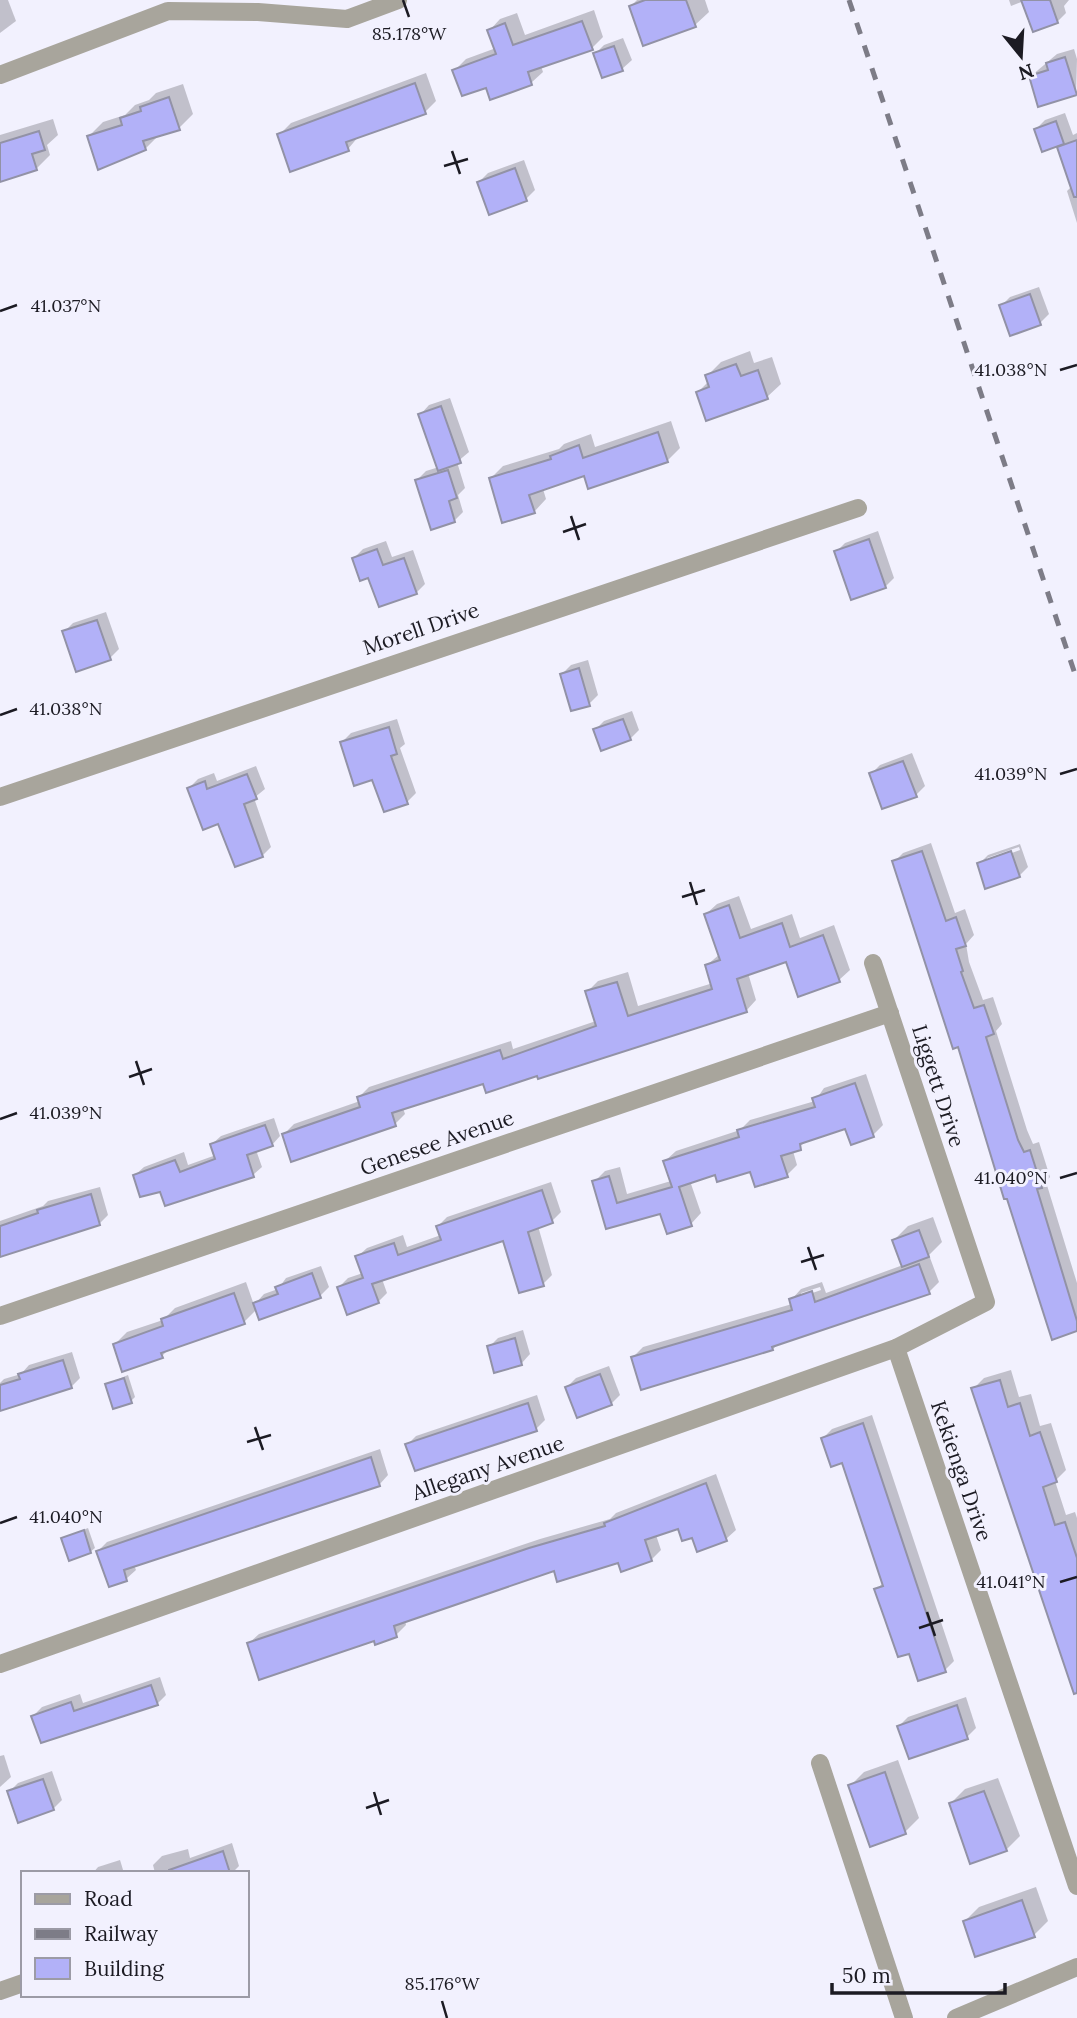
<svg xmlns="http://www.w3.org/2000/svg" width="1077" height="2018" viewBox="0 0 1077 2018" font-family="Lora,serif">
  <style>
    .shadow { fill: #0003; fill-rule: evenodd }
    .building { fill: #b2b1f8; stroke: #9292a6; stroke-width: 2 }
    .lines { fill: none; stroke-linecap: round; stroke-linejoin: round }
    .minor { stroke: #a8a59c; stroke-width: 18 }
    .rail { stroke: #7d7c87; stroke-width: 5; stroke-dasharray: 12 12; stroke-linecap: butt }
    .ticks { fill: none; stroke: #1c1b23; stroke-width: 2.5 }
    .labels { text-anchor: middle; stroke-width: 6; stroke-linejoin: round; paint-order: stroke }
    .street-label { font-size: 21px; fill: #1c1b23; stroke: #f2f1fe }
    .ticks-label { font-size: 18px; text-anchor: middle; fill: #1c1b23; stroke: #f2f1fe; stroke-width: 6; stroke-linejoin: round; paint-order: stroke }
  </style>
  <rect width="100%" height="100%" fill="#f2f1fe"/>
  <g class="shadow">
    <path d="M0,0H8L16,21L0,33Z"/>
    <path d="M637,0H705L709,12L695,25L631,6Z"/>
    <path d="M1009,0H1069L1064,6L1066,13L1057,22L1024,1L1011,6Z"/>
    <path d="M594,10L603,37L592,48L541,66L543,72L531,83L487,85L454,71L466,59L496,48L489,31L500,19L517,13L525,35Z"/>
    <path d="M623,38L632,60L622,69L603,76L595,54L604,45Z"/>
    <path d="M1074,49L1077,59L1076,94L1031,76L1057,54Z"/>
    <path d="M426,73L436,101L425,112L359,136L348,149L279,135L291,123Z"/>
    <path d="M183,84L193,114L179,128L160,134L145,149L89,136L103,122L125,115L135,105L149,100L156,93Z"/>
    <path d="M1065,113L1073,135L1077,133V223L1067,191L1072,186L1059,147L1064,142L1043,149L1036,129L1045,120Z"/>
    <path d="M53,119L58,135L47,145L50,155L36,169L0,180V135Z"/>
    <path d="M524,160L535,190L526,199L479,182L488,173Z"/>
    <path d="M1039,287L1049,314L1040,323L1001,306L1010,297Z"/>
    <path d="M750,351L754,363L772,357L781,384L767,397L698,392L709,381L707,376L721,362Z"/>
    <path d="M450,398L469,452L457,462L465,488L458,495L463,512L454,521L417,480L426,471L439,467L420,415L429,405Z"/>
    <path d="M671,421L680,448L668,460L589,487L585,474L543,489L546,499L534,512L490,479L503,466L559,449L564,444L591,434L595,447Z"/>
    <path d="M878,531L894,578L885,587L836,552L845,543Z"/>
    <path d="M386,541L392,557L413,550L425,584L416,593L370,576L354,558L363,549Z"/>
    <path d="M106,612L119,649L110,658L64,632L73,623Z"/>
    <path d="M588,660L598,695L589,704L562,674L571,665Z"/>
    <path d="M632,711L639,730L630,739L595,730L604,721Z"/>
    <path d="M397,719L405,744L400,748L416,793L407,802L373,778L342,742L351,733Z"/>
    <path d="M912,753L925,786L916,795L871,774L880,765Z"/>
    <path d="M256,766L265,789L254,798L271,847L262,856L189,788L198,779L214,773L217,781Z"/>
    <path d="M931,843L955,913L965,909L974,935L966,944L969,962L983,1000L993,997L1002,1024L996,1031L1027,1130L1033,1144L1039,1142L1050,1177L1046,1182L1077,1283V1329L959,1044L894,862L903,853Z"/>
    <path d="M1020,844L1028,867L1019,876L979,864L988,855ZM1019,847L1020,850L987,862V858Z"/>
    <path d="M739,896L751,929L792,914L800,938L834,925L850,970L839,980L787,960L748,973L756,1000L746,1011L538,1074L484,1082L403,1108L405,1114L395,1124L284,1134L294,1124L360,1101L359,1097L369,1087L511,1041L513,1049L596,1021L587,992L598,981L628,972L638,1006L713,983L707,965L720,954L706,914L717,904Z"/>
    <path d="M866,1074L883,1125L873,1135L846,1127L810,1139L793,1151L797,1165L787,1175L751,1170L717,1173L690,1181L701,1213L691,1224L661,1212L607,1227L594,1182L605,1171L620,1167L627,1194L671,1181L665,1161L676,1151L740,1130L750,1120L815,1101L824,1088Z"/>
    <path d="M274,1118L280,1136L272,1145L256,1150L262,1167L253,1175L161,1189L135,1175L144,1167L184,1152L188,1165L216,1155L212,1144L221,1136Z"/>
    <path d="M551,1182L561,1212L552,1221L538,1226L552,1275L543,1284L504,1239L382,1279L387,1293L378,1302L339,1287L348,1278L363,1273L357,1257L367,1248L403,1235L407,1247L441,1235L438,1226L447,1217Z"/>
    <path d="M100,1187L108,1215L99,1224L0,1256V1221L43,1206L48,1201Z"/>
    <path d="M933,1217L942,1242L929,1255L939,1282L929,1292L779,1343L773,1349L633,1357L643,1347L792,1304L791,1300L801,1289L822,1282L826,1293L903,1265L894,1240L908,1226ZM820,1287L821,1290L801,1297V1293Z"/>
    <path d="M321,1266L329,1287L320,1296L257,1309L244,1322L169,1349L162,1356L115,1344L127,1332L163,1320L175,1308L246,1282L254,1305L264,1294L278,1289L286,1278Z"/>
    <path d="M523,1330L530,1354L521,1364L489,1347L498,1338Z"/>
    <path d="M72,1352L80,1378L71,1387L0,1406V1383L4,1379L21,1374L29,1365Z"/>
    <path d="M609,1366L620,1395L611,1404L567,1387L576,1378Z"/>
    <path d="M1011,1370L1019,1397L1031,1394L1040,1426L1051,1423L1066,1470L1055,1481L1066,1515L1075,1512L1077,1518V1695L973,1389L984,1378Z"/>
    <path d="M128,1375L135,1397L131,1401L107,1384Z"/>
    <path d="M537,1395L545,1420L536,1429L407,1445L416,1436Z"/>
    <path d="M872,1415L954,1661L945,1670L911,1652L876,1590L884,1582L843,1461L823,1438L832,1429Z"/>
    <path d="M380,1449L388,1475L379,1485L134,1565L136,1570L126,1579L110,1585L98,1551L107,1542Z"/>
    <path d="M716,1474L736,1530L726,1539L679,1527L656,1535L661,1550L651,1560L555,1569L405,1620L406,1625L396,1635L375,1639L249,1643L259,1634L540,1539L610,1519L616,1513Z"/>
    <path d="M88,1528L95,1548L90,1552L63,1538Z"/>
    <path d="M160,1677L166,1695L157,1704L33,1716L42,1707L80,1694L83,1703Z"/>
    <path d="M966,1697L976,1728L967,1737L899,1726L908,1717Z"/>
    <path d="M4,1755L11,1777L0,1787V1756Z"/>
    <path d="M898,1760L919,1818L905,1832L850,1786L864,1772Z"/>
    <path d="M52,1771L62,1800L53,1809L9,1792L18,1783Z"/>
    <path d="M998,1778L1020,1836L1006,1850L951,1803L965,1789Z"/>
    <path d="M232,1843L239,1866L232,1873H155L153,1865L162,1856L188,1849L190,1858Z"/>
    <path d="M120,1860L124,1873H93L98,1867Z"/>
    <path d="M1036,1887L1048,1921L1034,1935L965,1921L979,1907Z"/>
  </g>
  <g class="building">
    <path d="M645,0H686L696,27L643,46L629,6Z"/>
    <path d="M1021,0H1050L1058,23L1033,32Z"/>
    <path d="M582,21L593,50L528,72L532,85L490,100L486,88L462,96L452,70L496,54L487,30L505,23L513,45Z"/>
    <path d="M614,46L623,71L602,78L593,53Z"/>
    <path d="M1065,57L1077,95L1038,107L1029,76L1048,70L1046,63Z"/>
    <path d="M415,83L426,114L346,142L349,151L290,172L277,134Z"/>
    <path d="M169,97L180,130L143,141L146,150L98,170L87,136L122,125L120,118L141,111L140,107Z"/>
    <path d="M1056,121L1064,144L1042,152L1034,129Z"/>
    <path d="M39,131L45,150L32,154L37,170L0,182V143Z"/>
    <path d="M1077,140V197H1074L1057,147Z"/>
    <path d="M515,168L527,201L489,215L477,182Z"/>
    <path d="M1030,294L1041,325L1010,336L999,305Z"/>
    <path d="M736,364L741,376L758,370L768,399L706,421L696,392L709,387L705,375Z"/>
    <path d="M441,406L461,463L438,471L418,414Z"/>
    <path d="M658,432L668,462L588,489L584,476L529,495L535,513L502,523L489,478L551,459L550,456L579,445L583,458Z"/>
    <path d="M448,470L457,498L449,501L455,522L431,530L415,480Z"/>
    <path d="M869,539L886,588L851,600L834,551Z"/>
    <path d="M377,549L383,565L404,558L417,594L379,607L368,578L360,581L352,558Z"/>
    <path d="M97,620L111,660L76,672L62,631Z"/>
    <path d="M579,668L590,706L571,711L560,674Z"/>
    <path d="M623,719L631,740L601,751L593,729Z"/>
    <path d="M389,727L397,754L391,756L408,804L384,812L372,780L354,786L340,742Z"/>
    <path d="M903,761L917,797L882,809L869,773Z"/>
    <path d="M247,774L257,799L244,804L263,857L235,867L218,824L203,830L187,788L205,781L207,789Z"/>
    <path d="M922,851L946,921L956,917L966,946L956,949L963,971L961,972L974,1008L984,1005L994,1034L986,1037L1018,1140L1024,1152L1030,1150L1042,1188L1037,1189L1077,1321V1331L1052,1340L1007,1199H1004L958,1047L953,1049L892,861Z"/>
    <path d="M1011,851L1020,877L985,889L977,863Z"/>
    <path d="M729,905L740,938L782,923L790,947L823,935L840,982L798,997L786,962L737,979L747,1012L538,1079L537,1076L486,1093L483,1084L392,1113L396,1126L291,1162L282,1134L360,1107L357,1097L500,1050L503,1059L596,1026L585,991L617,982L628,1016L712,989L705,965L720,960L704,914Z"/>
    <path d="M855,1083L874,1137L851,1145L845,1129L800,1144L801,1150L781,1156L788,1177L755,1187L750,1172L717,1182L715,1175L679,1187L692,1226L667,1234L660,1214L606,1229L592,1181L609,1176L617,1203L672,1187L663,1161L739,1137L737,1130L815,1107L812,1098Z"/>
    <path d="M265,1125L273,1146L247,1155L254,1177L165,1206L160,1192L140,1197L133,1175L175,1160L180,1172L215,1159L210,1144Z"/>
    <path d="M542,1190L553,1223L528,1232L544,1286L519,1293L503,1241L372,1284L379,1303L347,1315L337,1287L363,1278L355,1256L394,1243L398,1255L441,1240L436,1226Z"/>
    <path d="M91,1194L100,1225L0,1257V1226L38,1213L37,1210Z"/>
    <path d="M919,1230L929,1257L902,1267L892,1240Z"/>
    <path d="M919,1264L930,1294L772,1347L773,1350L641,1390L631,1357L792,1310L789,1299L812,1291L815,1302Z"/>
    <path d="M312,1273L321,1298L259,1320L253,1303L278,1294L275,1287Z"/>
    <path d="M234,1293L245,1324L161,1353L163,1358L122,1372L113,1344L163,1326L161,1319Z"/>
    <path d="M515,1338L522,1365L494,1373L487,1346Z"/>
    <path d="M63,1360L72,1388L0,1411V1385L20,1379L18,1374Z"/>
    <path d="M600,1374L612,1405L577,1418L565,1387Z"/>
    <path d="M124,1378L132,1403L113,1409L105,1384Z"/>
    <path d="M1000,1380L1008,1407L1020,1403L1030,1436L1040,1432L1057,1482L1043,1487L1055,1525L1065,1522L1077,1558V1693L1074,1694L971,1388Z"/>
    <path d="M528,1403L537,1431L415,1471L405,1444Z"/>
    <path d="M863,1423L946,1672L918,1681L909,1654L898,1657L884,1617L874,1589L883,1586L842,1463L831,1467L821,1438Z"/>
    <path d="M371,1457L380,1486L124,1570L127,1581L109,1587L96,1551Z"/>
    <path d="M706,1483L727,1541L697,1552L692,1538L682,1541L678,1529L645,1540L652,1561L621,1572L618,1563L557,1582L554,1571L394,1626L397,1637L375,1645L374,1641L259,1680L247,1643L529,1548L605,1526L604,1523Z"/>
    <path d="M84,1530L91,1553L69,1561L61,1538Z"/>
    <path d="M151,1685L158,1705L41,1743L31,1716L71,1702L74,1711Z"/>
    <path d="M957,1705L968,1739L909,1759L897,1726Z"/>
    <path d="M885,1772L906,1834L870,1847L848,1785Z"/>
    <path d="M43,1779L54,1810L18,1823L7,1791Z"/>
    <path d="M984,1791L1007,1851L970,1864L949,1803Z"/>
    <path d="M223,1851L230,1873H169V1870Z"/>
    <path d="M1022,1900L1035,1937L975,1957L963,1921Z"/>
  </g>
  <g class="lines">
    <g class="minor">
      <path d="M0,75L168,11L258,12L347,19L398,0"/>
      <path d="M0,797L858,508"/>
      <path d="M0,1316L890,1013"/>
      <path d="M896,1348L1077,1886"/>
      <path d="M0,1664L896,1348L986,1302L873,963"/>
      <path d="M820,1763L904,2018"/>
      <path d="M0,1991L23,1983"/>
      <path d="M956,2018L1077,1967"/>
    </g>
    <path class="rail" d="M849,0L1077,680"/>
  </g>
  <path class="ticks" d="M403,0L409,17M452,151L460,174M444,166L468,159M0,311L17,305M1060,370L1077,365M571,516L579,540M563,532L586,524M0,715L17,709M1060,774L1077,769M690,882L697,905M682,897L705,890M136,1061L144,1085M129,1077L152,1069M0,1119L17,1113M1060,1178L1077,1173M808,1247L816,1270M801,1262L824,1255M255,1427L263,1450M247,1442L271,1435M0,1523L17,1517M1060,1582L1077,1577M927,1612L935,1636M919,1628L943,1620M374,1792L381,1815M366,1808L389,1800M442,2001L447,2018"/>
  <g class="labels">
    <g class="street-label">
      <text transform="translate(421 629) rotate(-19)" y="7">Morell Drive</text>
      <text transform="translate(938 1086) rotate(72)" y="7">Liggett Drive</text>
      <text transform="translate(437 1143) rotate(-19)" y="7">Genesee Avenue</text>
      <text transform="translate(488 1468) rotate(-19)" y="7">Allegany Avenue</text>
      <text transform="translate(961 1471) rotate(71)" y="7">Kekienga Drive</text>
    </g>
  </g>
  <g class="ticks-label">
    <text x="409" y="40">85.178°W</text>
    <text x="66" y="312">41.037°N</text>
    <text x="1011" y="376">41.038°N</text>
    <text x="66" y="715">41.038°N</text>
    <text x="1011" y="780">41.039°N</text>
    <text x="66" y="1119">41.039°N</text>
    <text x="1011" y="1184">41.040°N</text>
    <text x="66" y="1523">41.040°N</text>
    <text x="1011" y="1588">41.041°N</text>
    <text x="442" y="1990">85.176°W</text>
  </g>
  <rect x="21" y="1871" width="228" height="126" fill="#f2f1fe" stroke="#9c9ba6" stroke-width="2"/>
  <rect x="35" y="1894" width="35" height="10" fill="#a8a59c" stroke="#9c9ba6" stroke-width="2"/>
  <text x="84" y="1906" font-size="21" fill="#1c1b23">Road</text>
  <rect x="35" y="1929" width="35" height="10" fill="#7d7c87" stroke="#9c9ba6" stroke-width="2"/>
  <text x="84" y="1941" font-size="21" fill="#1c1b23">Railway</text>
  <rect x="35" y="1958" width="35" height="21" fill="#b2b1f8" stroke="#9c9ba6" stroke-width="2"/>
  <text x="84" y="1976" font-size="21" fill="#1c1b23">Building</text>
  <g transform="translate(1021 56) rotate(162)" stroke="#f2f1fe" stroke-width="5" paint-order="stroke">
  <path d="M0-5L12 26L0 18L-12 26Z" fill="#1c1b23"/>
  <text y="-10" font-size="19" font-weight="bold" text-anchor="middle" fill="#1c1b23">N</text>
  </g>
  <path d="M832 1983v10h173v-10" fill="none" stroke="#1c1b23" stroke-width="3.5"/>
  <text x="842" y="1983" font-size="21" fill="#1c1b23" stroke="#f2f1fe" stroke-width="5" paint-order="stroke">50 m</text>
</svg>
